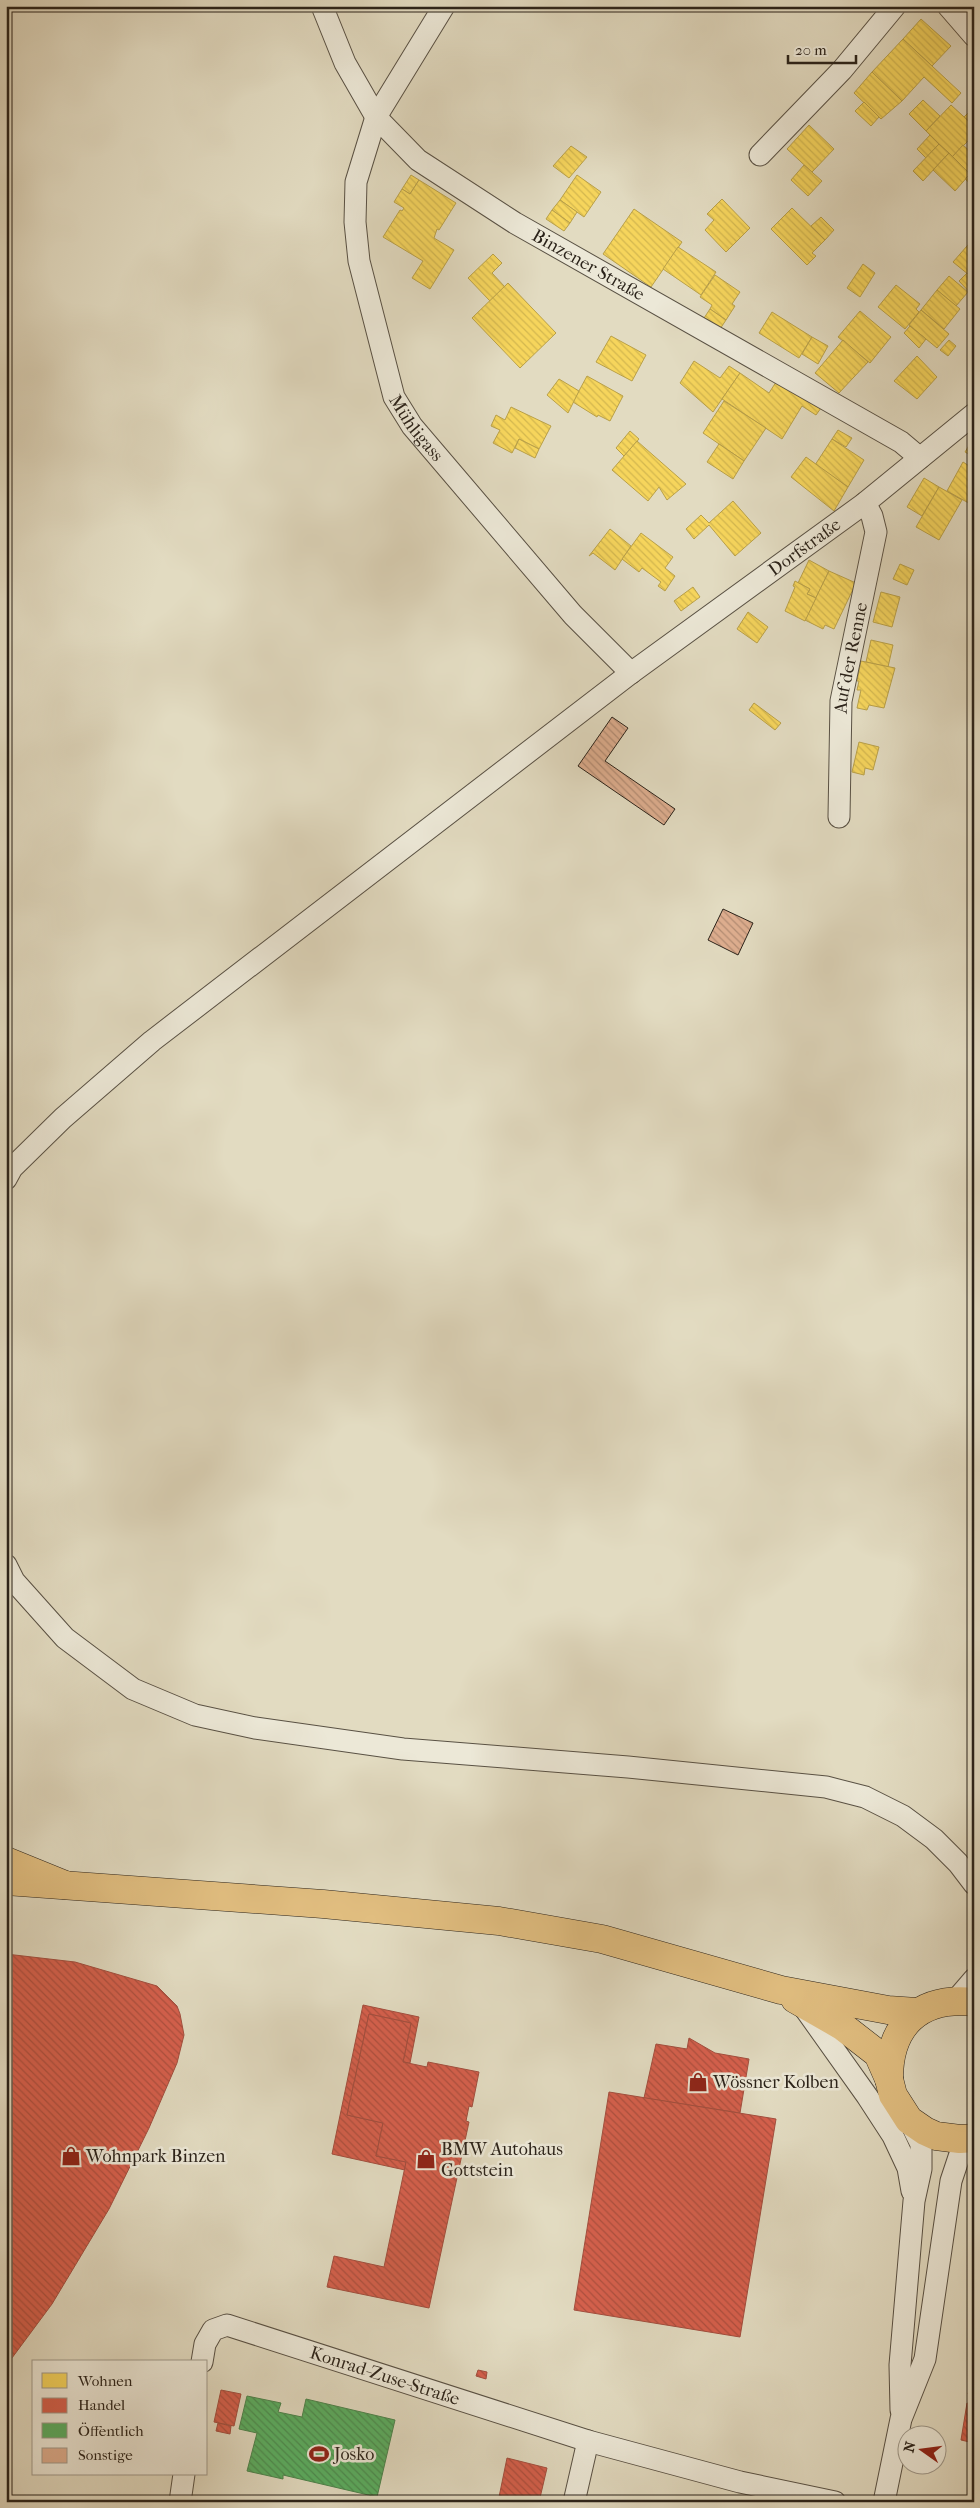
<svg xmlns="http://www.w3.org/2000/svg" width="980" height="2508" viewBox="0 0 980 2508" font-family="'IM FELL French Canon',serif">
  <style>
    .homes { fill: url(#homes-back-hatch); stroke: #b9a048 }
    .shops { fill: url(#shops-back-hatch); stroke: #a34e3e }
    .public { fill: url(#public-back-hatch); stroke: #4c844c }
    .building { fill: url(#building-back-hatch); stroke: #2b231a }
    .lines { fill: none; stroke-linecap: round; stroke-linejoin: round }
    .minor-casing { stroke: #595144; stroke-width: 23 }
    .major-casing { stroke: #2b231a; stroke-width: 29 }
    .highway-casing { stroke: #2b231a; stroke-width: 29 }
    .minor { stroke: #ece8d7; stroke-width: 21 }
    .major { stroke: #e1be80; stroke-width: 28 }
    .highway { stroke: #e1be80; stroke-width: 28 }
    .labels { text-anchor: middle; stroke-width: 5; stroke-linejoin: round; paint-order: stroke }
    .street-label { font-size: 18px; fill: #2b231a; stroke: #ece8d7 }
    .poi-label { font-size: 18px; fill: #2b231a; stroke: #ece8d7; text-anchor: start }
  </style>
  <defs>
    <pattern id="homes-back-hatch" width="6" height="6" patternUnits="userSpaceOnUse" patternTransform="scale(1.25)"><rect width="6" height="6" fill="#f6d55c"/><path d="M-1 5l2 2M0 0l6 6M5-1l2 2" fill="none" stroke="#d3b74f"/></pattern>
    <pattern id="shops-back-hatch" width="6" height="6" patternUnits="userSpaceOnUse" patternTransform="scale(1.25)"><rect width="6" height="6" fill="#d6604d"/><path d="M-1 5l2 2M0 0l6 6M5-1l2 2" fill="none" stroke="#ae4f3f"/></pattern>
    <pattern id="public-back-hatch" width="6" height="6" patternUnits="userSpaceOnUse" patternTransform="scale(1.25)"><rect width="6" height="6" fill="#5aae61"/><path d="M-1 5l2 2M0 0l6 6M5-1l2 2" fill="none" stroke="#4b8d4f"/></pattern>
    <pattern id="building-back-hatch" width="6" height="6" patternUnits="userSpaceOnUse" patternTransform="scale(1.25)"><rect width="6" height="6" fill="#ddad8e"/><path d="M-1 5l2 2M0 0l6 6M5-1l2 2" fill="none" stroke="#b38c73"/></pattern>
  </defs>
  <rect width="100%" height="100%" fill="#e2dbc1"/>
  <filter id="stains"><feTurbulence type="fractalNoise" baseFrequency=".004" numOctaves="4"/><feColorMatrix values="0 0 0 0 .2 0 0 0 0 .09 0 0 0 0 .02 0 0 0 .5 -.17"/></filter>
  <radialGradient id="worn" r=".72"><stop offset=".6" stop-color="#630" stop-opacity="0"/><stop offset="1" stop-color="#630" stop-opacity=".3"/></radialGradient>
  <g class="homes">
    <path d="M921,19L951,46L932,66L903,39Z"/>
    <path d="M903,39L961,93L952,103L924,77L902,101L872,72Z"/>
    <path d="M872,72L902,101L881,119L854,93Z"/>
    <path d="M923,100L940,116L926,131L909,114Z"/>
    <path d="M864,102L879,117L871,126L855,111Z"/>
    <path d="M951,105L974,126V135L952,157L926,131Z"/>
    <path d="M974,107V126L964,117Z"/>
    <path d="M809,125L834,149L812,172L787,149Z"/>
    <path d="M930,135L939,144L926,158L917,149Z"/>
    <path d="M939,144L949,153L923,181L913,171Z"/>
    <path d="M963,145L974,155V168L968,173L952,157Z"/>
    <path d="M571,146L587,157L569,178L553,166Z"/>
    <path d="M949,153L970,174L955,191L933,170Z"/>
    <path d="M804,165L822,181L808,196L791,180Z"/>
    <path d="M970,174L974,178V187L965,179Z"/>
    <path d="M411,175L419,180L410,194L402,189Z"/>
    <path d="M577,175L601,192L584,217L560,200Z"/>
    <path d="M419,180L456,203L439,230L437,229L434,238L454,250L430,289L412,278L423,261L383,237L400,210L402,211L404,208L394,202L402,189L410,194Z"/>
    <path d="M722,199L750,228L726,252L705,230L714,220L707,214Z"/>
    <path d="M560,200L577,212L570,223L552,210Z"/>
    <path d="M792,208L825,240L812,253L816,256L807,265L771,229Z"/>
    <path d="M634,209L682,242L651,287L603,254Z"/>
    <path d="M552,210L570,223L564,231L546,219Z"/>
    <path d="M821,217L834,230L825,240L811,226Z"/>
    <path d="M974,238V279L953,262Z"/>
    <path d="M678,247L716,272L701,295L663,269Z"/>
    <path d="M493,254L502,263L492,273L505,287L490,301L468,278Z"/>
    <path d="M863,264L875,273L860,297L847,288Z"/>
    <path d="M967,273L974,279V297L959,281Z"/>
    <path d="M715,275L740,292L732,304L735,306L726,320L710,309L712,305L700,297Z"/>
    <path d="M949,276L968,292L956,306L937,290Z"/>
    <path d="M508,283L556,333L520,368L472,318Z"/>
    <path d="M896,285L920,304L916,309L919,312L905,329L878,307Z"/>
    <path d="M937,290L960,309L944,329L921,310Z"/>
    <path d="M710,309L726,320L720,329L704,318Z"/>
    <path d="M921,310L949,334L937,348L909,325Z"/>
    <path d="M860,311L891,337L870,363L838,337Z"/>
    <path d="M772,312L812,337L799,358L759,333Z"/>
    <path d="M910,326L926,339L919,348L904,333Z"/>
    <path d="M611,336L646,355L632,381L596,362Z"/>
    <path d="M812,337L828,346L818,364L802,354Z"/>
    <path d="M843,340L868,362L839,393L815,373Z"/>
    <path d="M949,340L956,346L948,356L940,350Z"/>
    <path d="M917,356L937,377L917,399L894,381Z"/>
    <path d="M694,361L720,378L729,366L740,373L713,412L680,383Z"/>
    <path d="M740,373L769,393L778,379L821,408L816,415L802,406L782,439L722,399Z"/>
    <path d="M587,376L623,396L610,421L598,415L597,417L573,402Z"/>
    <path d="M559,379L579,391L568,413L547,395Z"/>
    <path d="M724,401L766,428L744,461L703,433Z"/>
    <path d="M511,407L551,426L539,449L519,439L512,453L493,443L500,430L491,426L496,415L505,420Z"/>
    <path d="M838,430L852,438L846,447L832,439Z"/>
    <path d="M630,431L639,439L624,456L616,448Z"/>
    <path d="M974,437V457L965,452Z"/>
    <path d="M519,439L539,449L535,458L515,448Z"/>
    <path d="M832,439L864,460L848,487L815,465Z"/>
    <path d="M637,441L686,484L667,500L659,487L648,501L612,470Z"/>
    <path d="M719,444L744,461L733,479L707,462Z"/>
    <path d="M806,457L848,487L834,511L791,477Z"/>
    <path d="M963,462L974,469V506L947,491Z"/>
    <path d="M924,478L939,487L922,516L907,507Z"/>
    <path d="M939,487L962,500L939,540L916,527Z"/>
    <path d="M733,501L761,533L735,556L709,525L694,539L686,529L701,515L709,523Z"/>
    <path d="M610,529L631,546L615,570L593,553L589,556Z"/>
    <path d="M641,533L673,557L665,568L675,576L665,591L658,586L661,582L642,568L639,572L622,559Z"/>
    <path d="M809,560L829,571L816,598L807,594L810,589L798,583Z"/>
    <path d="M900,564L914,570L907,585L893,579Z"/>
    <path d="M829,571L856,583L834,629L825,625L823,629L805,620Z"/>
    <path d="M795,581L810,589L807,594L816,598L805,621L785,611L795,587L793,586Z"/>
    <path d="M693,587L700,597L681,611L674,601Z"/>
    <path d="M881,592L900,597L892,627L873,622Z"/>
    <path d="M748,612L768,627L757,643L737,629Z"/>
    <path d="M871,640L893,645L888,667L866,662Z"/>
    <path d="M861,661L895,668L884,708L869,705L867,710L857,708L861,690H857L859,681H857Z"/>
    <path d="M754,703L781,723L775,730L749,710Z"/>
    <path d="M859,742L879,747L873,770L865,768L864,775L852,772Z"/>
  </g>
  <g class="shops">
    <path d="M6,1954L75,1962L157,1986L177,2006L180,2014L184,2035L177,2063L149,2128L109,2209L52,2304L6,2366Z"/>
    <path d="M363,2005L419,2017L410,2063L403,2062L411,2023L369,2014L347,2115L383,2123L376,2156L406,2162L405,2170L332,2154Z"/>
    <path d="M369,2014L411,2023L403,2062L427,2067L428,2062L479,2072L472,2107L469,2106L466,2121L469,2122L429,2308L327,2287L334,2256L384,2267L406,2162L376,2156L383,2123L347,2115Z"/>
    <path d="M689,2038L715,2053L749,2059L740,2113L644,2098L656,2044L687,2049Z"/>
    <path d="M609,2092L776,2119L740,2337L574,2310Z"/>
    <path d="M478,2370L487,2372L486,2379L476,2376Z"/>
    <path d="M971,2384L974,2385V2395L968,2394Z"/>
    <path d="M221,2390L241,2394L234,2426L214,2422Z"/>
    <path d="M967,2403L974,2405V2443L961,2440Z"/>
    <path d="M218,2423L231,2426L230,2434L216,2431Z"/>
    <path d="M507,2458L547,2468L539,2502H498Z"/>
  </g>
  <path class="public" d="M247,2396L281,2403L278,2412L302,2417L306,2399L395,2420L377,2497L283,2475V2479L247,2471L257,2433L239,2429Z"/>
  <g class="building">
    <path d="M612,717L628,728L605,761L675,809L664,825L578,766Z"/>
    <path d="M723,909L753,923L738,955L708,940Z"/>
  </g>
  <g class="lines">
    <defs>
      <g id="minor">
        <path id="s1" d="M322,6L345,63L376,117L418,160L515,223L901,442L920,458"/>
        <path id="s2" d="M444,6L376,117L356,182L355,222L359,261L394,397L412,426L573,615L631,673"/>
        <path d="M948,6L974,36"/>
        <path d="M760,155L842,70L895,6"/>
        <path id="s3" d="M839,817L841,701L876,532L872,516L865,503"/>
        <path id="s4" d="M6,1179L12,1168L63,1118L152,1041L631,673L865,503L974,414"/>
        <path d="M6,1565L14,1581L65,1638L133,1689L195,1715L255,1728L403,1749L628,1767L826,1787L865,1797L903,1816L934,1839L958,1863L974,1884"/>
        <path d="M955,2001L974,1979"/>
        <path d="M803,2006L867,2096L893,2136L908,2168L912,2191"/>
        <path id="s5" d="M202,2362L205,2344L213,2330L227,2325L588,2441L740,2482L835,2502"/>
        <path d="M901,2410L900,2365L914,2201L921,2169V2144L909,2120"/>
        <path d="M180,2502L184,2474"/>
        <path d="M574,2502L588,2441"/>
        <path d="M884,2502L901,2419L925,2359L951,2181L962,2148L974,2138"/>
      </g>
      <g id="major">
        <path d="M6,1881L323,1904L499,1921L602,1939L781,1990L888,2010L917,2012"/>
        <path d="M795,1999L842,2026L878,2054L889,2079L893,2095L909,2120L925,2131L936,2136L960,2139L974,2138"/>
        <path d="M889,2079C889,2025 920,1996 974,2002"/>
      </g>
      <path id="highway" d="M6,1861L65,1885"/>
    </defs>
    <use href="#minor" class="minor-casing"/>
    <use href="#major" class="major-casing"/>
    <use href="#highway" class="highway-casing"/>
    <use href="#minor" class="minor"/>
    <use href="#major" class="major"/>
    <use href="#highway" class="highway"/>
  </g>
  <defs>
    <symbol id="shop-bare" viewBox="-9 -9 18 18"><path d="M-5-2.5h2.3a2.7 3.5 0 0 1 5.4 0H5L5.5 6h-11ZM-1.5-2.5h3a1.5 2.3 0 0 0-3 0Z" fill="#8f2418" stroke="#ece8d7" stroke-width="2.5" paint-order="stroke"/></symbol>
    <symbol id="stadium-bare" viewBox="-9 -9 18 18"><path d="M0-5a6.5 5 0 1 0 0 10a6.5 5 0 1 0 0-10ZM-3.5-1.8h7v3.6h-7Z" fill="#8f2418" stroke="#ece8d7" stroke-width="2.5" paint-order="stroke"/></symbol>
  </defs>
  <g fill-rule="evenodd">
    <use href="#shop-bare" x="684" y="2068" width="28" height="28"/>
    <use href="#shop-bare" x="57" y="2142" width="28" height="28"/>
    <use href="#shop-bare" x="412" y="2145" width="28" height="28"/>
    <use href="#stadium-bare" x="305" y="2440" width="28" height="28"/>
  </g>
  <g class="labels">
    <g class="street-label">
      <text dy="6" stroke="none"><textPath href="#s1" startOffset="384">Binzener Straße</textPath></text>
      <text dy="6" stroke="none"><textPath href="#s2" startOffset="456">Mühligass</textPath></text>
      <text dy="6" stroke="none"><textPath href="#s4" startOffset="1020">Dorfstraße</textPath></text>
      <text dy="6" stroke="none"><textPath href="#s3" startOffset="160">Auf der Renne</textPath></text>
      <text dy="6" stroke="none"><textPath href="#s5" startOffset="215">Konrad-Zuse-Straße</textPath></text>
    </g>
    <g class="poi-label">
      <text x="713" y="2088">Wössner Kolben</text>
      <text x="441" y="2155">BMW Autohaus<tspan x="441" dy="21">Gottstein</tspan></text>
      <text x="86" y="2162">Wohnpark Binzen</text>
      <text x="334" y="2460">Josko</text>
    </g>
  </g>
  <rect width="980" height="2508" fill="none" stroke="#e2dbc1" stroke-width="25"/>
  <rect x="8" y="8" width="965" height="2493" fill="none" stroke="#2b231a" stroke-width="2.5"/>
  <rect x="12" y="12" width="955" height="2483" fill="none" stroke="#2b231a"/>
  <rect x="32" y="2360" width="175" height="115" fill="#ece8d7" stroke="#9f998b"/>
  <rect x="42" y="2373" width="25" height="15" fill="#f6d55c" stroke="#9f998b"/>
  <text x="78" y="2386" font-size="15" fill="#2b231a">Wohnen</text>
  <rect x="42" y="2398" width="25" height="15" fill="#d6604d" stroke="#9f998b"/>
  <text x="78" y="2410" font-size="15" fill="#2b231a">Handel</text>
  <rect x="42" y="2423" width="25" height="15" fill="#5aae61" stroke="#9f998b"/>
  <text x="78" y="2436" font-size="15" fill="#2b231a">Öffentlich</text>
  <rect x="42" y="2448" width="25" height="15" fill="#ddad8e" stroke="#9f998b"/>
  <text x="78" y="2460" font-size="15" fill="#2b231a">Sonstige</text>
  <g transform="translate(922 2450) rotate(284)"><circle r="24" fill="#ece8d7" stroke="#9f998b"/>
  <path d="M0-4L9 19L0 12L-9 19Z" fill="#8f2418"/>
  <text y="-8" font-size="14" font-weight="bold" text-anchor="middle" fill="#2b231a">N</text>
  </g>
  <path d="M788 55v8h68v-8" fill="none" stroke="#2b231a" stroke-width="2.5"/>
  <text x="795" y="55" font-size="15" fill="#2b231a" stroke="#ece8d7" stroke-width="4" paint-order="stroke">20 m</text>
  <rect width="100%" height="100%" filter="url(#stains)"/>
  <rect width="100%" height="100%" fill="url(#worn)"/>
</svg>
